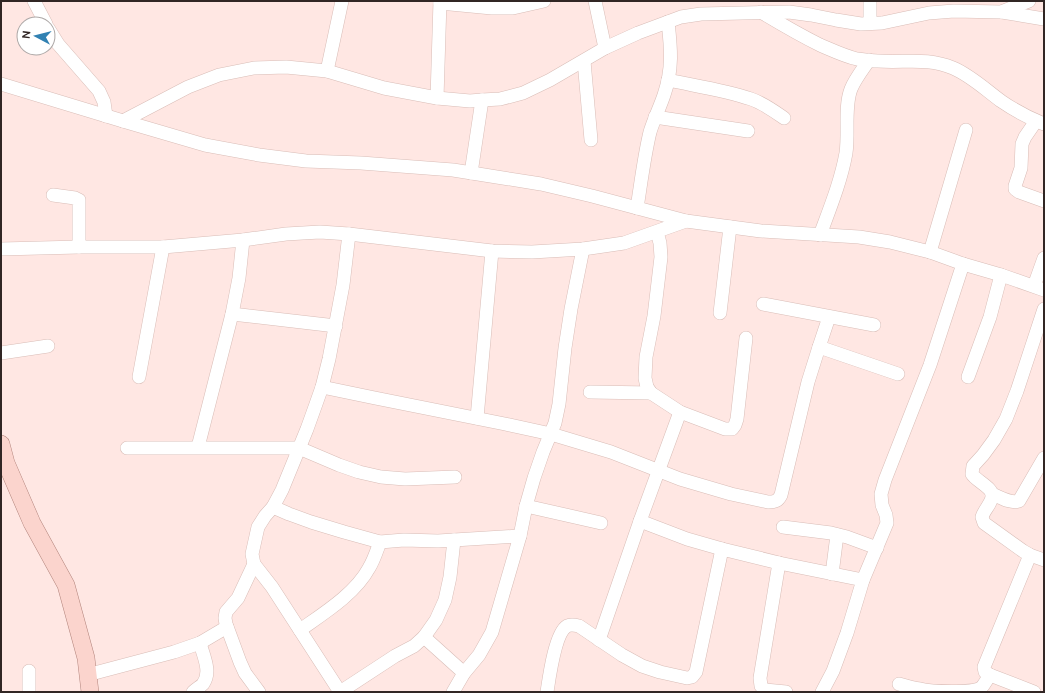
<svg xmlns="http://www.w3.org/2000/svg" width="1045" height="693" viewBox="0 0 1045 693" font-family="Ubuntu,sans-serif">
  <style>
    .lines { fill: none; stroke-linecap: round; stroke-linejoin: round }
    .minor-casing { stroke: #d9bdb7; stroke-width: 14 }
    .major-casing { stroke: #b2847c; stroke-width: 18 }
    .minor { stroke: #fff; stroke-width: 13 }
    .major { stroke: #fbd4cd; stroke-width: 17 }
  </style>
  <rect width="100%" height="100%" fill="#ffe7e3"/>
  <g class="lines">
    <defs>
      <g id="minor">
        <path d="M34,1L46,24"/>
        <path d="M595,1L605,48"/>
        <path d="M870,1V23"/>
        <path d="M440,3L492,8H513L544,1"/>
        <path d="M761,12C781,24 800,35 820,45C832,50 844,56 857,59C864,60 871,61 878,61C905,63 927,57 953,68C970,75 986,90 1001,101C1014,110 1029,118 1044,124"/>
        <path d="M1002,12L1044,19"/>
        <path d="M48,28L58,44L99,91L104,102L106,116"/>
        <path d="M584,61L591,140"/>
        <path d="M327,71L342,1"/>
        <path d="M668,80C696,86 725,90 751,99C763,103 774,111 784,118"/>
        <path d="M1,84L123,121L205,145L259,155L306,161L361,163L453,170L541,184L592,196L686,221L761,231L859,237L890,242L930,252L963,264L1001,275L1044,290"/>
        <path d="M437,98L440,1"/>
        <path d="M655,117L748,131"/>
        <path d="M123,121L188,87L219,75L254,68L286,67L327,71L384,88L437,98L470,101L482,100L500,99L523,93L550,80L605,48L638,33L681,17L701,14L789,12L811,15L836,20L861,24L882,23L929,13L954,11L1001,12L1029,1"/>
        <path d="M1036,121L1025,137L1022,144L1021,168L1015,186V189L1019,192L1044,201"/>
        <path d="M471,173L482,100"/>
        <path d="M53,195L75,198L79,200V247"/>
        <path d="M637,208C641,183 644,157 650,132C654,119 660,107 664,95C673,69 671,48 668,22"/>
        <path d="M657,232L660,243L661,257L654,316L646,357L645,378L647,387L651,393L680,412L725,429H732L735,425L737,419L746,338"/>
        <path d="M820,235C830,208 841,181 846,153C849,133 844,107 851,89C855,79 863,69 869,60"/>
        <path d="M1,249L79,247H163L243,240L286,234L320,232L349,234L492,251L532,252L583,249L624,243L686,221"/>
        <path d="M930,252L966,130"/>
        <path d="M1034,286L1044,258"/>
        <path d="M763,304L874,325"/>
        <path d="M1044,309L1017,391L1006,419L994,440L983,455L973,466L972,474C976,481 994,488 992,497C991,504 984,510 982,517L984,523L1023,551L1030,555L1044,560"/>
        <path d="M720,313L730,227"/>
        <path d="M232,314L336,326"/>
        <path d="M819,347L898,374"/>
        <path d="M1,353L48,346"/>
        <path d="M139,377L163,247"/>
        <path d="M968,377L990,317L1001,275"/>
        <path d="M322,387L375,398L505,424L551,434L611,452L680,479L731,494L768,502C775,502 778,501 781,495L808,382L819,347L829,317"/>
        <path d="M590,392L651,393"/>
        <path d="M477,418L492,251"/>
        <path d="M198,447L232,314L239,278L243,240"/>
        <path d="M127,448H299L339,465L359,472L381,477L405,479L455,477"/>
        <path d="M992,494C1000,497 1011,504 1019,501L1044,458"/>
        <path d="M526,506L601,523"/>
        <path d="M273,507L289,514L311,522L344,532L380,542L404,540L438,541L520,536"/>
        <path d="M640,521L687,539L722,549"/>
        <path d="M783,527L831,533L847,537L877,548"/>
        <path d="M1030,555L984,667L985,672L990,675L1034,692"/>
        <path d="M779,563L760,678L761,686L765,690L786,692"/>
        <path d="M254,564L238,598L226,612L225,618L226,624L240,662L245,673L259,692"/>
        <path d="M832,574L837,535"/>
        <path d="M863,580L887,523L886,515L882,505L881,494L885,480L930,365L963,264"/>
        <path d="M300,630C324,613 355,594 369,568C374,560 377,550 380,542"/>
        <path d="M424,637L464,673"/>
        <path d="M599,640L640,521L680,412"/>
        <path d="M87,675L174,652L200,643L227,627"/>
        <path d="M899,684C906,686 913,688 920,689C931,692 973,693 981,688C985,684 987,679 990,675"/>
        <path d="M29,692V671"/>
        <path d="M193,692C196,689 200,687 203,684C212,672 203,655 200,643"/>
        <path d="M340,692L272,587L254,564L252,554L258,527L265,516L273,507L282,490L307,429L316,404L322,387L329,359L343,285L349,234"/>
        <path d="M340,692L395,656L414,646L424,637L436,620L445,600L450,577L454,540"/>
        <path d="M453,692L464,673L479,655L492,632L520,536L526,506L534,478L543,452L555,423L559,404L565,348L571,309L583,249"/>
        <path d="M547,692C549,679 555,633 567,626C571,624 575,625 579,626L622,655L642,666L660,672L687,678L692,677L696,672L722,549L779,563L863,580L847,633L833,671L822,692"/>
      </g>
      <path id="major" d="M1,444L6,463L32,523L66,585L86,658L90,692"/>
    </defs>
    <use href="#minor" class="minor-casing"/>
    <use href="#major" class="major-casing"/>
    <use href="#minor" class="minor"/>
    <use href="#major" class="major"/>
  </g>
  <rect width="1045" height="693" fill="none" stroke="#312624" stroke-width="4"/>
  <g transform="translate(36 36) rotate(277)"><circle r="19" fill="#ffffff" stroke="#ada8a7"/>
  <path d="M0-3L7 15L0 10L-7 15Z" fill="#3181b2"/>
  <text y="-6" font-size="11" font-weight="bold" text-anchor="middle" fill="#312624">N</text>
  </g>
</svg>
